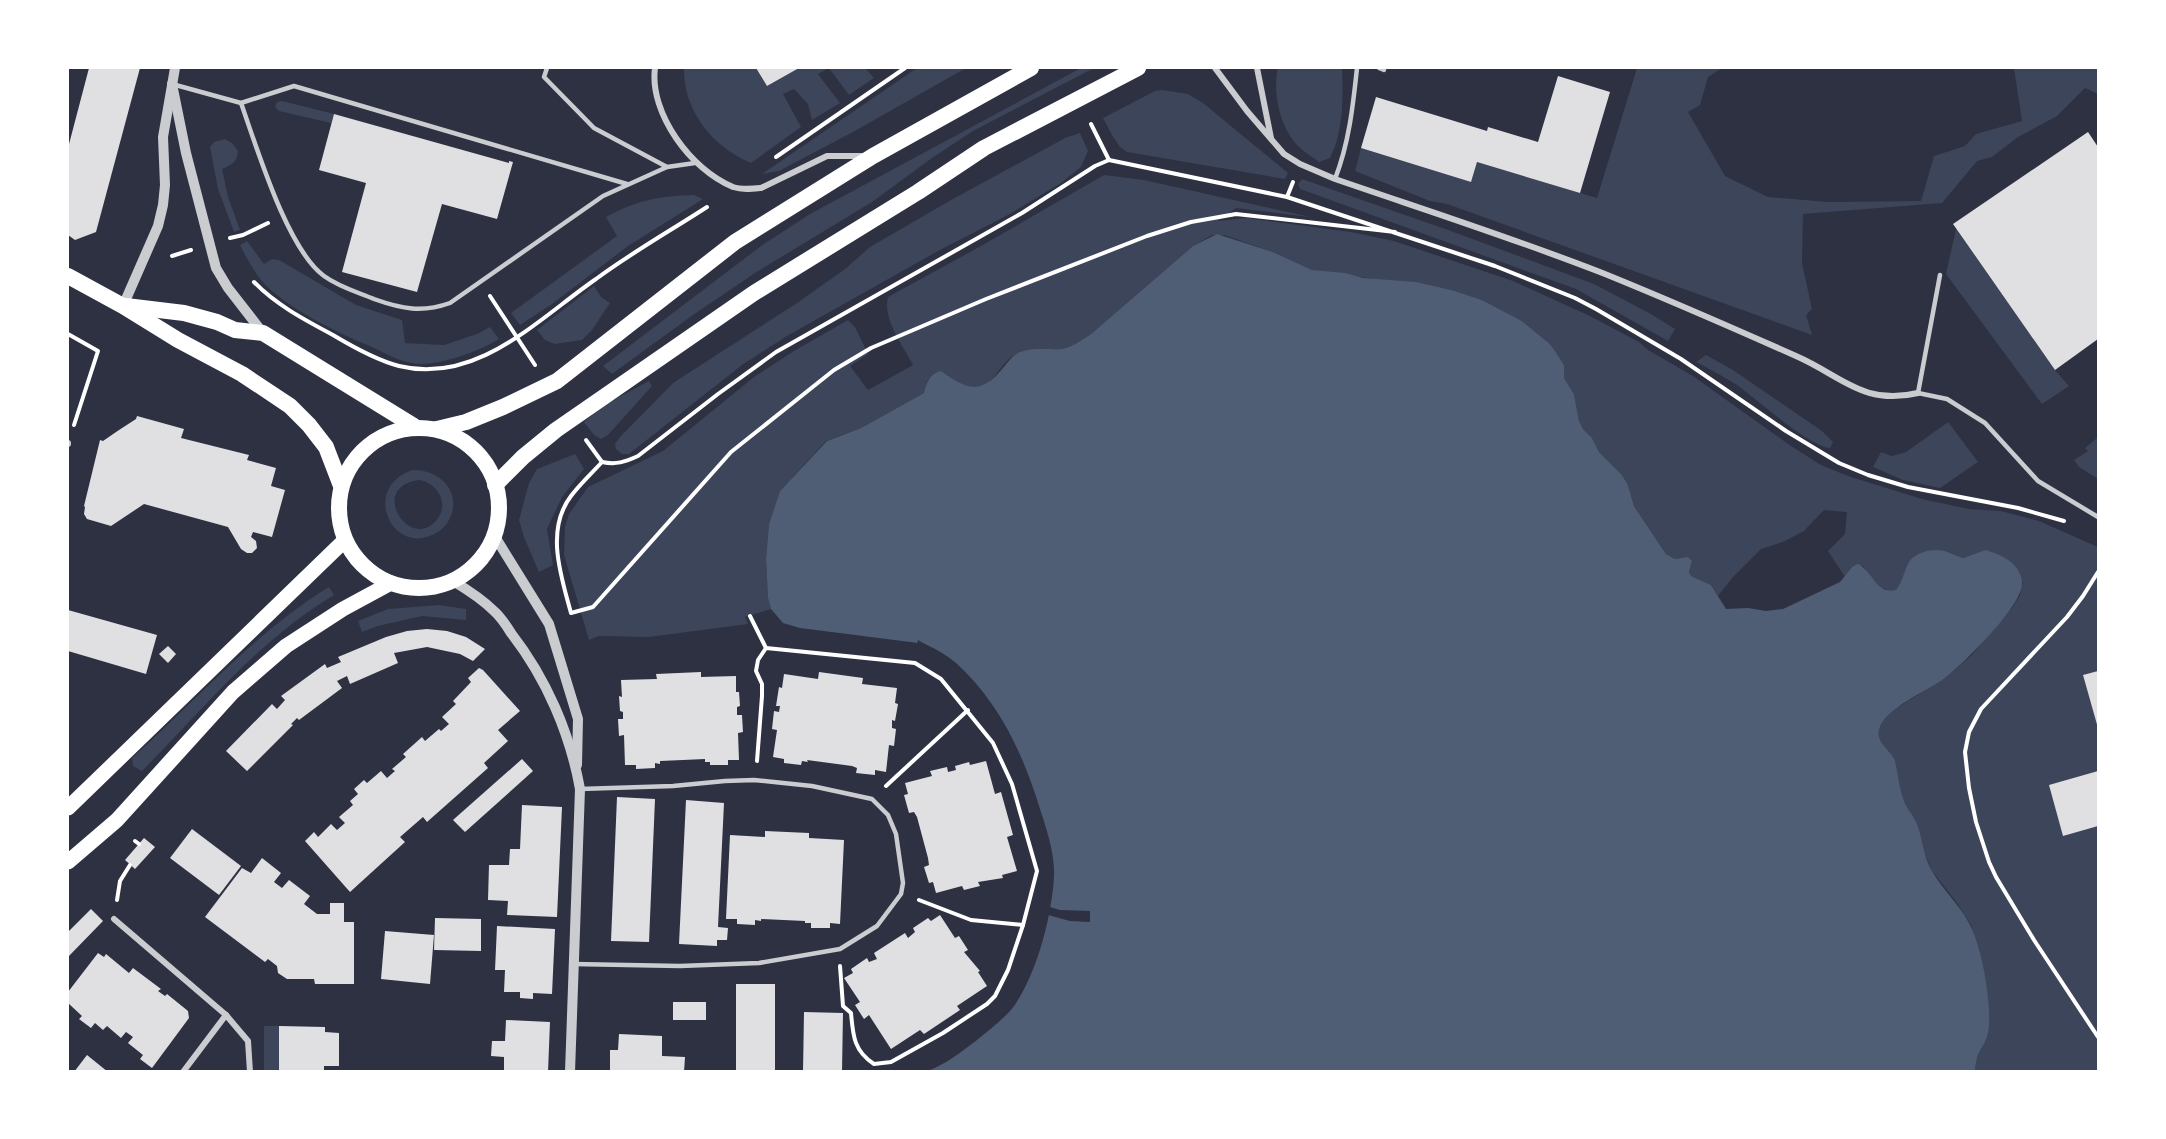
<svg xmlns="http://www.w3.org/2000/svg" width="2166" height="1139" viewBox="0 0 2166 1139" font-family="Helvetica,sans-serif">
  <style>
    .green { fill: #3c4559; fill-rule: evenodd }
    .water { fill: #4f5d75 }
    .pier { fill: #2d3142 }
    .building { fill: #e0e0e3 }
    .lines { fill: none; stroke-linecap: round; stroke-linejoin: round }
    .path { stroke: #fff; stroke-width: 4 }
    .service { stroke: #caccd0; stroke-width: 4.5 }
    .minor { stroke: #caccd0; stroke-width: 6 }
    .tertiary { stroke: #caccd0; stroke-width: 10 }
    .primary { stroke: #fff; stroke-width: 15 }
    .trunk { stroke: #fff; stroke-width: 16 }
  </style>
  <rect width="100%" height="100%" fill="#2d3142"/>
  <g class="green">
    <path d="M684,68H756L767,86L799,68H865L874,78L849,95L829,68L818,74L840,103L812,120L808,104L794,89L783,94L801,127L751,163C712,147 683,110 684,68Z"/>
    <path d="M917,68H966L853,132L779,171L762,174Z"/>
    <path d="M1081,68H1094L973,131L932,158L872,202L755,273L693,315L612,374L603,366L761,246L810,214Z"/>
    <path d="M1278,68H1342C1343,97 1344,131 1330,158L1319,162C1313,157 1305,153 1300,148C1280,129 1272,93 1278,68Z"/>
    <path d="M1637,68H1722L1708,77L1700,105L1688,112L1725,176L1768,197L1828,202L1921,201L1934,156L1965,146L1976,134L2022,121L2014,68H2098V94L2085,88L2057,116L2018,137L1992,157L1977,161L1942,203L1803,214L1802,263L1812,309L1806,315L1812,335L1447,204L1430,201L1355,171L1361,148L1471,182L1477,162L1597,198Z"/>
    <path d="M1162,90L1188,94L1203,103L1288,173L1285,179L1127,152L1120,147L1113,137L1103,118L1155,91Z"/>
    <path d="M282,101L334,114L331,123L279,111L275,107L277,102Z"/>
    <path d="M1080,133L1088,151L1081,167L1061,183L1010,214L938,251L787,336L742,365L629,454H622L616,449L615,444L620,437L673,383L797,303L845,269L870,247L951,200L1065,138Z"/>
    <path d="M225,139L232,143L238,151C237,162 232,165 222,169L228,197L240,230L234,232L218,189L210,147L214,142Z"/>
    <path d="M1104,175L1144,180L1310,217L1236,208L1218,221L1246,218L1351,232L1394,241L1513,281L1590,316L1639,342L1648,350L1693,376L1791,446L1821,465L1848,476L1922,499L1969,509L2001,511L2039,521L2098,547V1071H1975V1062L1988,1034V999L1978,949L1971,925L1957,903L1932,871L1921,845L1917,824L1904,802L1898,784L1897,774L1880,742L1878,732L1882,723L1890,712L1944,679L1972,655L2012,608L2020,595L2023,582L1971,555L1963,558L1948,552L1935,550L1914,556L1904,580L1897,590C1879,593 1872,578 1863,566L1852,567L1845,577L1828,551L1845,534L1847,512L1824,510L1804,531L1783,542L1761,549L1733,577L1718,596L1711,585L1691,576L1689,572L1692,561L1689,558L1675,559L1666,554L1634,506L1628,485L1622,475L1599,452L1592,438L1583,429L1579,421L1574,394L1564,378V365L1557,354L1550,344L1522,321L1482,300L1455,291L1312,270L1273,252L1224,235H1212L1193,246L1091,334C1082,340 1072,347 1062,349C1045,351 1027,348 1012,357C998,366 994,387 973,388C961,388 950,378 941,371L927,382L924,393L861,428L826,441L780,491L769,524L766,559L768,598L771,609L745,617L748,624L649,637L599,636L589,640L564,555L565,527L569,514L588,487L663,451L754,377L794,351L848,320L855,327L868,354L850,366L868,390L913,365C904,347 882,319 888,297L981,246Z"/>
    <path d="M1302,179L1451,231L1594,284L1651,314L1675,329L1668,341L1576,289L1300,189L1298,184Z"/>
    <path d="M694,195L703,199L628,246L552,304L520,325L511,313L617,236L606,217C637,200 660,196 694,195Z"/>
    <path d="M1956,229L2055,370L2069,386L2042,404L1946,274Z"/>
    <path d="M247,241L264,264L272,259L279,260L356,305L402,320L405,343L444,345L477,334L490,327L499,339C480,351 435,368 412,363C399,361 386,354 374,348C339,333 286,309 261,280C253,270 246,257 240,245Z"/>
    <path d="M594,286L601,297L610,303L592,330L582,340L555,344L545,340L537,330Z"/>
    <path d="M1706,355L1733,370L1822,431L1833,442L1830,448C1808,446 1758,400 1737,385C1724,377 1710,369 1696,362Z"/>
    <path d="M649,381L652,386L608,435L601,439L594,435L584,422L606,404Z"/>
    <path d="M1948,422L1978,462L1940,488L1903,480L1873,467L1881,452L1892,456L1906,452Z"/>
    <path d="M2098,437V479L2079,467L2074,460L2088,451L2085,448Z"/>
    <path d="M575,454L584,469L562,497L547,529L553,565L539,572L524,537L519,520L529,483L537,469Z"/>
    <path d="M412,470C439,469 462,491 450,518C447,525 441,531 434,534C393,556 360,489 412,470ZM419,480C437,483 449,502 438,518C412,555 366,487 419,480Z"/>
    <path d="M329,587L334,595C255,643 206,707 142,771L133,766L132,758C197,700 254,633 329,587Z"/>
    <path d="M439,605L466,609V620L422,616L378,626L362,632L358,621L388,609Z"/>
    <rect x="264" y="1026" width="15" height="45"/>
  </g>
  <path class="water" d="M1217,234L1273,252L1312,270L1345,273L1363,278L1416,282L1455,291L1482,300L1522,321L1550,344L1557,354L1564,365V378L1574,394L1579,421L1583,429L1592,438L1599,452L1622,475L1628,485L1634,506L1666,554L1675,559L1688,557L1692,561L1689,572L1691,576L1711,585L1726,609L1748,608L1766,611L1783,609L1840,582L1852,567L1858,564C1874,572 1875,594 1896,590C1903,581 1903,574 1908,564C1913,552 1933,548 1945,551C1951,553 1957,556 1963,558L1986,550C2001,555 2019,562 2022,581C2026,603 1963,664 1945,678C1927,692 1885,707 1879,730C1876,744 1891,750 1895,761C1898,774 1899,787 1904,801C1907,809 1914,816 1917,824C1923,840 1923,856 1932,871C1943,890 1959,904 1969,923C1982,946 1993,1008 1988,1033C1986,1044 1977,1052 1976,1063C1975,1066 1975,1069 1975,1072L927,1071C945,1065 961,1052 977,1040C988,1031 1001,1021 1011,1010C1036,978 1052,916 1054,876C1055,855 1047,830 1040,809C1024,756 999,702 957,664C946,654 932,647 918,641V643L800,628L783,623L771,609L768,598L766,559L769,524L780,491L827,441L861,428L924,393C926,384 930,373 941,371C967,390 981,395 1003,368C1008,362 1013,355 1020,352C1034,347 1048,350 1062,349C1072,347 1082,340 1091,334L1193,246Z"/>
  <g class="pier">
    <path d="M918,640L957,664L994,709L1009,732L1006,733L992,711L955,666L931,650L920,645L917,646Z"/>
    <path d="M1050,907L1060,910L1090,911V922L1070,921L1048,915Z"/>
  </g>
  <g class="building">
    <path d="M89,68H140L96,232L75,240L68,235V148Z"/>
    <path d="M756,68H799L767,86Z"/>
    <path d="M1558,76L1610,92L1580,193L1477,162L1471,182L1361,148L1376,97L1487,131L1488,127L1538,142Z"/>
    <path d="M334,114L509,163V161L513,162L497,219L442,204L417,292L342,272L366,183L319,170Z"/>
    <path d="M2088,132L2098,147V339L2055,370L1953,224Z"/>
    <path d="M137,416L184,429L181,438L249,455L247,460L276,468L271,486L285,490L272,537L253,532L251,537L256,541L257,548L252,553H247L241,549L228,527L144,504L111,526L87,519L84,514L85,507L84,506L100,440L103,441L119,430L136,419Z"/>
    <path d="M68,610L157,635L146,674L68,651Z"/>
    <path d="M427,629L447,631L466,637L485,649L473,661L460,654L427,647L394,653L398,663L350,684L347,676L337,681L342,688L299,720L297,718L291,724L293,725L247,771L226,751L272,704L277,709L285,700L281,696L325,664L327,668L341,662L338,657L386,637L407,631Z"/>
    <path d="M168,646L176,654L168,663L159,654Z"/>
    <path d="M479,668L483,670L520,711L498,730L508,741L484,763L488,768L427,822L423,817L400,837L405,842L350,892L305,841L314,832L318,837L331,824L337,830L345,823L339,817L353,805L350,801L358,794L354,789L364,780L367,783L381,771L387,778L395,771L392,769L406,757L403,754L422,737L425,741L439,729L441,731L449,724L442,717L456,704L453,701L471,682L468,678Z"/>
    <path d="M2098,671V728L2083,675Z"/>
    <path d="M701,672V677L736,676V692H739L740,706L737,707V715H742L743,732L738,733L739,760H728V765H710V762H705V759L660,761V764L655,763V768L636,769V765H625L624,735L619,736L618,719H623V712L620,711L619,696L622,697L621,680L657,679L656,674Z"/>
    <path d="M819,672L863,678L862,684L897,688L895,703L898,704L895,721L892,720V728L896,729L894,746L889,745L886,772L875,770V775L856,773L857,768L852,766L807,760L808,762L802,761L801,765L784,763V759L773,757L777,730L772,729L774,711L779,712L780,706H776L779,687L782,688L784,674L818,679Z"/>
    <path d="M522,759L533,771L465,832L453,820Z"/>
    <path d="M986,761L995,794L1001,792L1013,835L1007,837L1017,871L1002,875L1003,878L978,882L980,886L964,890L962,886L936,893L933,882L929,883L924,867L929,865L928,858L917,817L914,812L909,813L904,795L908,794L905,783L932,776L930,771L947,767L948,772L956,770L955,766L969,762L970,765Z"/>
    <path d="M2098,771V826L2063,836L2049,785Z"/>
    <path d="M617,797L655,799L649,942L611,941Z"/>
    <path d="M686,800L724,803L718,927L728,928L727,940H717V946L679,944Z"/>
    <path d="M522,805L562,807L557,917L507,915L508,901L488,900L489,865H509L510,849H520Z"/>
    <path d="M192,829L241,866L219,895L170,858Z"/>
    <path d="M765,831L809,833V838L844,840L840,924L830,923V928H811V923H805V921L761,919V921L755,920V925L737,924V919H726L730,835L765,837Z"/>
    <path d="M144,838L155,847L135,869L125,860Z"/>
    <path d="M262,858L281,873L274,882L282,888L289,880L310,896L304,904L317,914H330V903H344V922H354V984H315L314,979H287L278,973L277,966L268,959L265,962L205,917L242,868L251,873Z"/>
    <path d="M91,909L103,921L68,957V932Z"/>
    <path d="M940,915L955,938L959,936L968,950L964,952L980,971L978,972L987,986L957,1006L960,1010L924,1034L920,1030L891,1049L869,1015L864,1019L855,1005L860,1002L844,978L853,973L851,969L867,958L869,962L877,959L874,953L905,933L908,938L915,932L913,928L928,918L931,921Z"/>
    <path d="M435,918L481,919V951L434,950Z"/>
    <path d="M497,926L555,929L552,994L533,993V999L520,998V992H504L505,970H495Z"/>
    <path d="M385,931L434,935L430,984L381,979Z"/>
    <path d="M98,953L104,957L106,954L129,973L133,968L161,989L158,991L165,996L167,994L188,1011L189,1018L152,1068L140,1059L143,1055L128,1043L133,1037L126,1032L121,1038L107,1026L103,1030L95,1023L91,1028L79,1019L82,1016L68,1003V992Z"/>
    <rect x="736" y="984" width="39" height="88"/>
    <rect x="673" y="1002" width="33" height="18"/>
    <path d="M804,1012L843,1013L842,1072H803Z"/>
    <path d="M506,1020L550,1022L548,1072H504V1057L491,1056L492,1041H505Z"/>
    <path d="M279,1026L325,1027V1032L339,1033V1066H324V1072H279Z"/>
    <path d="M619,1034L662,1036V1056L685,1057L684,1072H610V1050H618Z"/>
    <path d="M87,1055L108,1072H74Z"/>
  </g>
  <g class="lines">
    <g class="path">
      <path d="M1091,124L1109,160"/>
      <path d="M776,157L905,68"/>
      <path d="M1287,197L1293,182"/>
      <path d="M1395,232L1236,214L1191,222L1147,236L986,299L871,348L834,370L731,452L593,607L571,613C561,576 545,530 571,496C580,484 592,473 602,462C616,465 625,462 638,456L718,394L776,352L1022,213L1095,166L1109,160L1287,197L1495,266L1575,298L1596,309L1681,359L1786,431L1839,463L1868,475L1908,487L2018,508L2064,521"/>
      <path d="M230,238L243,235L268,223"/>
      <path d="M172,256L191,250"/>
      <path d="M254,282C276,305 305,320 333,335C353,347 376,360 399,366C477,385 538,319 596,279C631,253 670,231 707,207"/>
      <path d="M490,296L535,365"/>
      <path d="M68,334L98,351L74,425"/>
      <path d="M586,440L602,462"/>
      <path d="M2098,572L2083,596L2067,617L1981,709L1969,732L1965,752L1969,788L1976,822L1989,862L1996,877L2034,940L2098,1037"/>
      <path d="M750,616L766,648"/>
      <path d="M757,761L762,696V684L756,671L758,660L766,648L915,663L941,679L993,743L1012,784L1037,871L1023,925L1008,970L995,996L987,1004L943,1033L891,1062L874,1064C854,1051 853,1036 851,1013L843,1006L840,966"/>
      <path d="M886,786L968,710"/>
      <path d="M135,841L139,844"/>
      <path d="M117,900L120,881L130,865"/>
      <path d="M919,900L971,920L1023,925"/>
    </g>
    <g class="service">
      <path d="M547,68L544,77L594,128L667,167"/>
      <path d="M1379,68L1384,70"/>
      <path d="M172,84L241,103L294,86L627,184"/>
      <path d="M241,103C257,148 287,249 324,276C339,287 357,292 374,299C402,309 422,313 450,303L603,196L667,167L695,163"/>
      <path d="M1335,179C1349,143 1353,106 1357,68"/>
      <path d="M1940,275L1918,393L1947,399L1985,423L2038,481L2098,517"/>
      <path d="M573,964L680,966L759,963L840,949L877,926L901,894L903,883L896,834L888,815L872,799L812,786L754,780L725,781L673,786L580,789"/>
    </g>
    <g class="minor">
      <path d="M655,68C649,113 691,170 733,187C742,190 751,189 761,188L827,156H864"/>
      <path d="M1215,68L1247,111L1284,154L1300,164L1335,179C1425,210 1516,239 1605,274C1669,300 1733,328 1796,356C1842,376 1863,406 1918,393"/>
      <path d="M1257,68L1271,138"/>
      <path d="M68,444V443"/>
      <path d="M114,919L226,1015L248,1041L250,1072"/>
      <path d="M183,1072L226,1015"/>
    </g>
    <g class="tertiary">
      <path d="M172,84L186,153L216,268L228,288L263,333"/>
      <path d="M123,306L158,226L163,205L165,185L163,137L175,68"/>
      <path d="M494,535L549,624L578,719L577,765"/>
      <path d="M453,581C468,590 482,599 494,611C501,617 506,625 511,633C546,678 570,733 580,789L570,1072"/>
    </g>
    <g class="primary">
      <path d="M68,808L345,540"/>
      <path d="M68,862L117,820L233,692L286,646L343,609L391,583"/>
    </g>
    <g class="trunk">
      <path d="M68,276L123,306L178,340L242,374L290,406L309,425L326,447L341,486"/>
      <path d="M126,306L184,313L217,322L235,330L263,333L414,426"/>
      <circle cx="419" cy="508" r="80"/>
      <path d="M437,429L466,422L503,407L557,381L735,242L873,156L1031,68"/>
      <path d="M495,485L523,457L556,430L754,293L918,192L984,148L1138,68"/>
    </g>
  </g>
  <rect width="2166" height="1139" fill="none" stroke="#ffffff" stroke-width="138"/>
</svg>
